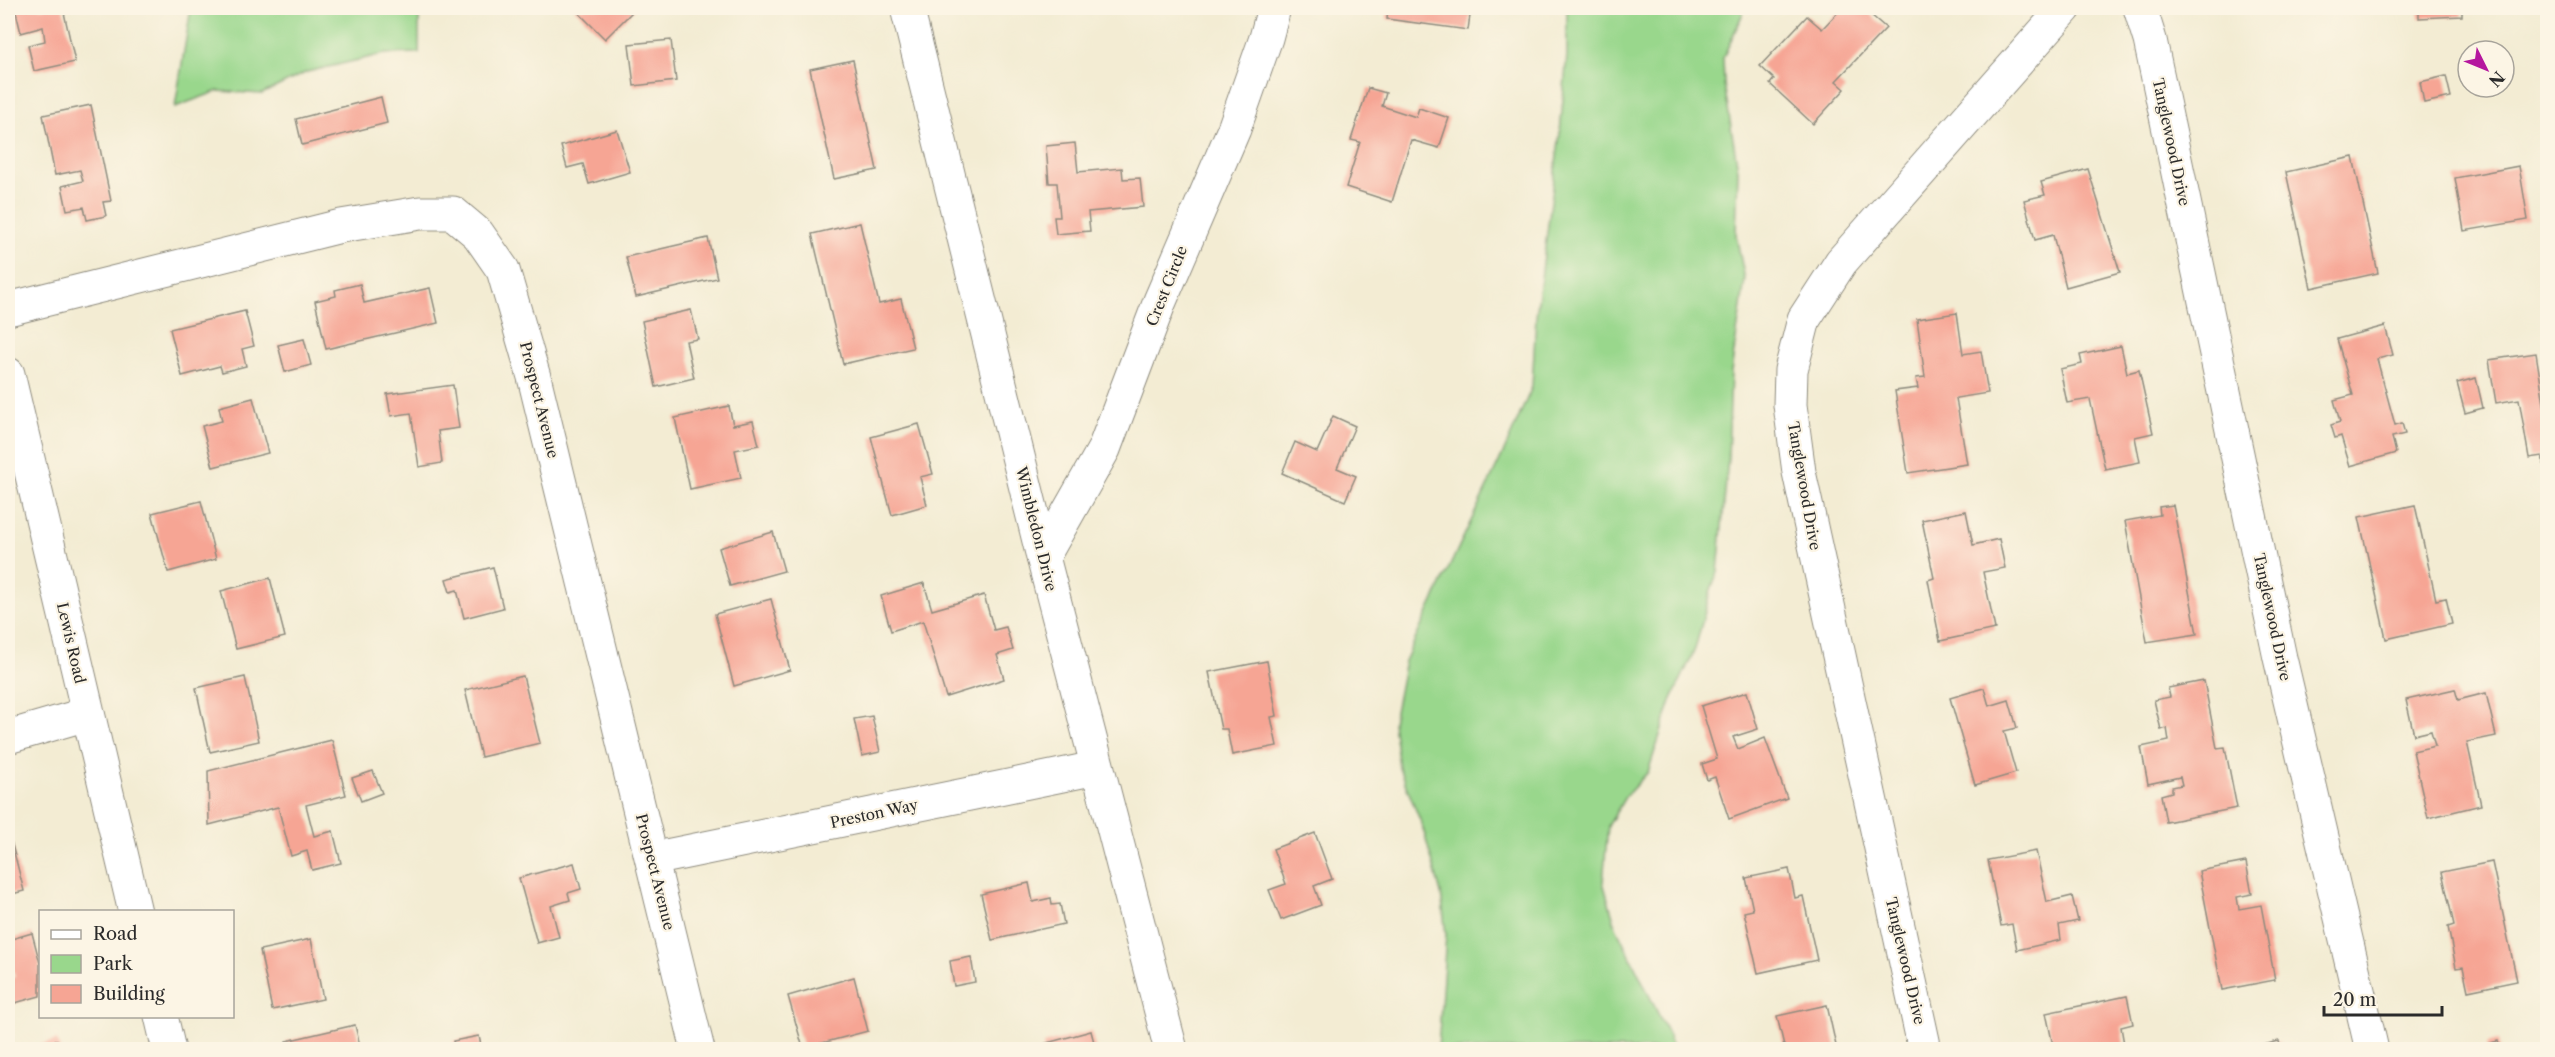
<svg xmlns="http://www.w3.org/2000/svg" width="2555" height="1057" viewBox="0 0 2555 1057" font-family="'Libre Caslon Text',serif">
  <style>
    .green { fill: #99d78c; stroke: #62815c; stroke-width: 1.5 }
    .building { fill: #f6a594 }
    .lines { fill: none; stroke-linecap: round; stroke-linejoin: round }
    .minor-casing { stroke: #8f8c7f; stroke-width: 35 }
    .minor { stroke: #fff; stroke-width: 33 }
    .labels { text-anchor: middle; stroke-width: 4.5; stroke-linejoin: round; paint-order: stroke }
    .street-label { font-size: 15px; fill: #2b2b2b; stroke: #fcf5e5 }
  </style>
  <rect width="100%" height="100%" fill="#fcf5e5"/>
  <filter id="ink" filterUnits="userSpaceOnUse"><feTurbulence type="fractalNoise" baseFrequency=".0167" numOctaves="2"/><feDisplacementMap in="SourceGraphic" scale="12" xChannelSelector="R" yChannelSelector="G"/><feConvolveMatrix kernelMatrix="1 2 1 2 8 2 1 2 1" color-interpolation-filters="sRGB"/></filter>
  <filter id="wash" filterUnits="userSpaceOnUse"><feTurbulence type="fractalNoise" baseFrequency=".008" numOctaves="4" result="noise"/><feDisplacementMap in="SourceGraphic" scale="24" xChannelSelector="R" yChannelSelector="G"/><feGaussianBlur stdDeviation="1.35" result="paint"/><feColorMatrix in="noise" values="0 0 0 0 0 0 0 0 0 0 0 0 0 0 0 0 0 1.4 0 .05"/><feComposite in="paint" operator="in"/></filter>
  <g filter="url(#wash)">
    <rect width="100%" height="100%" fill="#f3ecd3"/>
    <g class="green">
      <path d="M191,8H419V53L384,54L307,72L262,94L218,91L175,107Z"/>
      <path d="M1567,8H1743V13L1723,58L1724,84L1738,170L1736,235L1745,280L1731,372L1728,458L1718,572L1711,589L1695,649L1671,701L1648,772L1625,797L1608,826L1603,882L1616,927L1669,1036L1673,1049H1438L1446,935L1441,893L1422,825L1399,768L1393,722L1405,661L1505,449L1532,387L1536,317L1560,133L1567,55Z"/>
    </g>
    <g id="blocks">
      <g class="building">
        <path d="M15,8H63L75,62L34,71L28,45L45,41L43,27L21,33Z"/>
        <path d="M574,8H636L605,39Z"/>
        <path d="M1388,8H1471L1468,30L1387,19Z"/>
        <path d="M1842,8H1863L1886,28L1836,81L1845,89L1813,124L1770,84L1774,79L1760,66L1807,16L1822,29Z"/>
        <path d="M2419,8H2462V16L2419,18Z"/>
        <path d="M671,40L676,81L634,86L629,44Z"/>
        <path d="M853,60L877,170L834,179L810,69Z"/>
        <path d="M2446,76L2451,97L2424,103L2420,82Z"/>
        <path d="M1368,88L1386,93L1382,106L1416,117L1419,108L1449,118L1439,148L1411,140L1392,202L1346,187L1360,142L1351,140Z"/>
        <path d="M381,97L387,123L302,145L296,119Z"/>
        <path d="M91,105L111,201L103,202L106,216L87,220L84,207L67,210L62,186L83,181L80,170L55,175L43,115Z"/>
        <path d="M617,130L630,172L589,184L583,164L567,168L561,146Z"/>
        <path d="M1075,143L1078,172L1122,168L1123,179L1140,178L1143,207L1088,212L1090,231L1056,234L1054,217H1060L1057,183H1049L1046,146Z"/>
        <path d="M2353,157L2378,273L2311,288L2286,172Z"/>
        <path d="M2519,166L2528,220L2464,231L2455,178Z"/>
        <path d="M2088,169L2120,272L2066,287L2053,235L2035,240L2024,200L2045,195L2041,182Z"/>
        <path d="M860,223L879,304L901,299L913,348L843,364L812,234Z"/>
        <path d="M708,238L717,278L636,297L626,257Z"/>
        <path d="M360,284L364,303L430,288L438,323L326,349L315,301L336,296L335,290Z"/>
        <path d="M691,310L698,339L686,341L694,378L656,387L642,321Z"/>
        <path d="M245,311L254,346L242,349L246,366L222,372L220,366L182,376L170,329Z"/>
        <path d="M1957,313L1963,354L1981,351L1988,393L1956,398L1967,464L1908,473L1895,391L1918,388L1916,378L1925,377L1917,319Z"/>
        <path d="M2385,326L2393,355L2377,359L2395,425L2402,423L2405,434L2392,437L2396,453L2350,466L2341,436L2335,438L2331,425L2340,422L2334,400L2353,395L2337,339Z"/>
        <path d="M304,339L311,365L285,372L278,345Z"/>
        <path d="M2121,346L2127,373L2139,370L2153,433L2135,437L2140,462L2105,469L2090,399L2067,403L2060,369L2082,364L2080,355Z"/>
        <path d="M2536,353L2545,410H2548V480L2542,456L2529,458L2519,399L2496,403L2489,360Z"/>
        <path d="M2476,378L2483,408L2465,413L2457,383Z"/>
        <path d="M453,385L459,428L438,431L442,463L419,467L411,413L391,416L387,394Z"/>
        <path d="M253,398L268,453L213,467L202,426L222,421L219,407Z"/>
        <path d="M729,406L733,425L753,421L759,445L735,450L741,478L690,489L675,418Z"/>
        <path d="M1333,416L1355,426L1337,468L1356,476L1345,501L1282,473L1295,442L1317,452Z"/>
        <path d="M919,424L933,474L920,477L927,505L892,515L871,437Z"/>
        <path d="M201,501L216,559L168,572L152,513Z"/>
        <path d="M2173,505L2197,634L2147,642L2125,521L2160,515L2159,507Z"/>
        <path d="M2415,505L2436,600L2446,598L2452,624L2386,639L2359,517Z"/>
        <path d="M1966,511L1973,545L1999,539L2005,568L1983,572L1995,629L1940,641L1928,580L1934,578L1922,520Z"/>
        <path d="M773,532L784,571L730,586L719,548Z"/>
        <path d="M493,567L503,608L464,618L457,590L450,592L446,579Z"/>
        <path d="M270,578L285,637L236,649L221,591Z"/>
        <path d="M924,583L932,610L984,595L994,630L1006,627L1013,650L997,655L1004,679L946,697L923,621L891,631L881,596Z"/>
        <path d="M771,599L790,670L734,686L715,614Z"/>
        <path d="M1267,661L1277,716L1271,717L1277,746L1232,755L1227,729H1221L1209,672Z"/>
        <path d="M523,676L540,743L481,757L465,690Z"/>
        <path d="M245,677L259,741L210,752L196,688Z"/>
        <path d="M2204,681L2217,748L2225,747L2237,808L2166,822L2161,795L2172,792V787L2182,785L2180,777L2148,784L2141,747L2169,741L2167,728L2161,730L2154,700L2170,697L2168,688Z"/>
        <path d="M1984,688L1989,706L2009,700L2017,728L2004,731L2016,773L1975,785L1950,698Z"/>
        <path d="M2455,689L2458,700L2486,693L2496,736L2467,742L2481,805L2428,818L2413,751L2435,746L2431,731L2414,735L2406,700Z"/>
        <path d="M1747,692L1758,729L1733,737L1738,749L1765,738L1787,798L1729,819L1715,777L1707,780L1702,764L1717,759L1701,706Z"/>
        <path d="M872,716L880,752L862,756L854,719Z"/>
        <path d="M332,740L346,795L306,805L314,836L333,831L341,863L312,870L307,851L291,856L278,807L209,825L208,771Z"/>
        <path d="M373,771L382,793L361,801L352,778Z"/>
        <path d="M8,829L24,891L8,895Z"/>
        <path d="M1315,833L1332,879L1314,886L1321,905L1281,920L1269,890L1286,884L1273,849Z"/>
        <path d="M2036,851L2047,902L2072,896L2078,921L2059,925L2061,940L2017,950L2012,924L2001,926L1988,860Z"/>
        <path d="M2246,862L2252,894L2237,897L2239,909L2261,905L2275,980L2222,990L2199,871Z"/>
        <path d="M2492,862L2517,981L2468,991L2463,967L2456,968L2448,927L2454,925L2442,872Z"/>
        <path d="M574,863L581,889L568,893L570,900L551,906L559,937L537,943L519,878Z"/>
        <path d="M1789,869L1795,898L1803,896L1817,960L1758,973L1744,912L1753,910L1746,878Z"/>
        <path d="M1029,883L1033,902L1051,898L1052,905L1060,904L1064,924L992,940L981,894Z"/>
        <path d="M32,933L40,963V996L8,1005V979L15,977L8,950V940Z"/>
        <path d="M311,939L323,999L272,1010L260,950Z"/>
        <path d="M971,957L975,982L954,986L950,961Z"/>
        <path d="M854,977L868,1031L803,1048L788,996Z"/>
        <path d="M2127,996L2133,1024L2121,1027L2125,1050H2054L2046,1013Z"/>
        <path d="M1827,1005L1837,1050H1785L1777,1016Z"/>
        <path d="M355,1025L361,1050H288L286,1041Z"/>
        <path d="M1091,1031L1096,1050H1044L1043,1044Z"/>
        <path d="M479,1036L482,1050H455L453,1041Z"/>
        <path d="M57,1040L60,1050H28L27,1049Z"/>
        <path d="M2279,1041L2281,1050H2248V1049Z"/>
        <path d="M2498,1041L2500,1050H2488L2487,1044Z"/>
      </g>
    </g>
  </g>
  <g filter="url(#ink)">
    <use href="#blocks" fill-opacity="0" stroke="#8f8c7f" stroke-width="1.5"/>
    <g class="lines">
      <defs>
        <g id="minor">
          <path d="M907,8L1043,557L1171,1050"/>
          <path d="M2140,8L2150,40L2280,658L2372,1050"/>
          <path d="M8,309L341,226L420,213H453L478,234L503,270L534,377L698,1050"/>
          <path d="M8,374L135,912"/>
          <path d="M1043,557L1104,449L1160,301L1234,129L1266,38L1274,8"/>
          <path d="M8,737L87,714"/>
          <path d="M652,859L1096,768"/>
          <path d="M161,1016L169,1050"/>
          <path d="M1925,1050L1799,472L1790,405L1791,370L1804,319L1841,262L2065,8"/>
        </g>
      </defs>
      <use href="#minor" class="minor-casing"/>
      <use href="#minor" class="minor"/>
    </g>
  </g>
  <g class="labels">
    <g class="street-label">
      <text transform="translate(2171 142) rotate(78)" y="5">Tanglewood Drive</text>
      <text transform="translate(1167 286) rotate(-68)" y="5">Crest Circle</text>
      <text transform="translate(539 400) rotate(76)" y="5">Prospect Avenue</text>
      <text transform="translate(1804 486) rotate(80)" y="5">Tanglewood Drive</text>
      <text transform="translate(1036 529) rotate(76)" y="5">Wimbledon Drive</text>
      <text transform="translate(2272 617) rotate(78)" y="5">Tanglewood Drive</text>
      <text transform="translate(71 643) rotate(77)" y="5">Lewis Road</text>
      <text transform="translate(874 814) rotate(-12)" y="5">Preston Way</text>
      <text transform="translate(655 872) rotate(76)" y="5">Prospect Avenue</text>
      <text transform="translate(1905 961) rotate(77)" y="5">Tanglewood Drive</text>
    </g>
  </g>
  <rect width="2555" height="1057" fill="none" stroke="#fcf5e5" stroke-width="30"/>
  <rect x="39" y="910" width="195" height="108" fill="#fcf5e5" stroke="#a8a49b" stroke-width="1.5"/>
  <rect x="51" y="930" width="30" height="9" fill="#ffffff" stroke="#a8a49b" stroke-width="1.5"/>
  <text x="93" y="940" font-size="18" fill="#2b2b2b">Road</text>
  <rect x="51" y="955" width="30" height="18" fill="#99d78c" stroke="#a8a49b" stroke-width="1.5"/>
  <text x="93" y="970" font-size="18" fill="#2b2b2b">Park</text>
  <rect x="51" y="985" width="30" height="18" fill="#f6a594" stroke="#a8a49b" stroke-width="1.5"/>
  <text x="93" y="1000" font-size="18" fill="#2b2b2b">Building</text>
  <g transform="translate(2486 69) rotate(133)"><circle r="28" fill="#fcf5e5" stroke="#a8a49b" stroke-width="1.5"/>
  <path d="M0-4.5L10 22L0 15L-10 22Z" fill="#b5179e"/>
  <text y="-9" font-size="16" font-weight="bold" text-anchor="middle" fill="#2b2b2b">N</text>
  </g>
  <path d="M2324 1006v9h118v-9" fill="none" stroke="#2b2b2b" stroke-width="3"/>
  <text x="2333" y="1006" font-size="18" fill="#2b2b2b" stroke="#fcf5e5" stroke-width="4.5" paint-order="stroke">20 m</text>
</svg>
